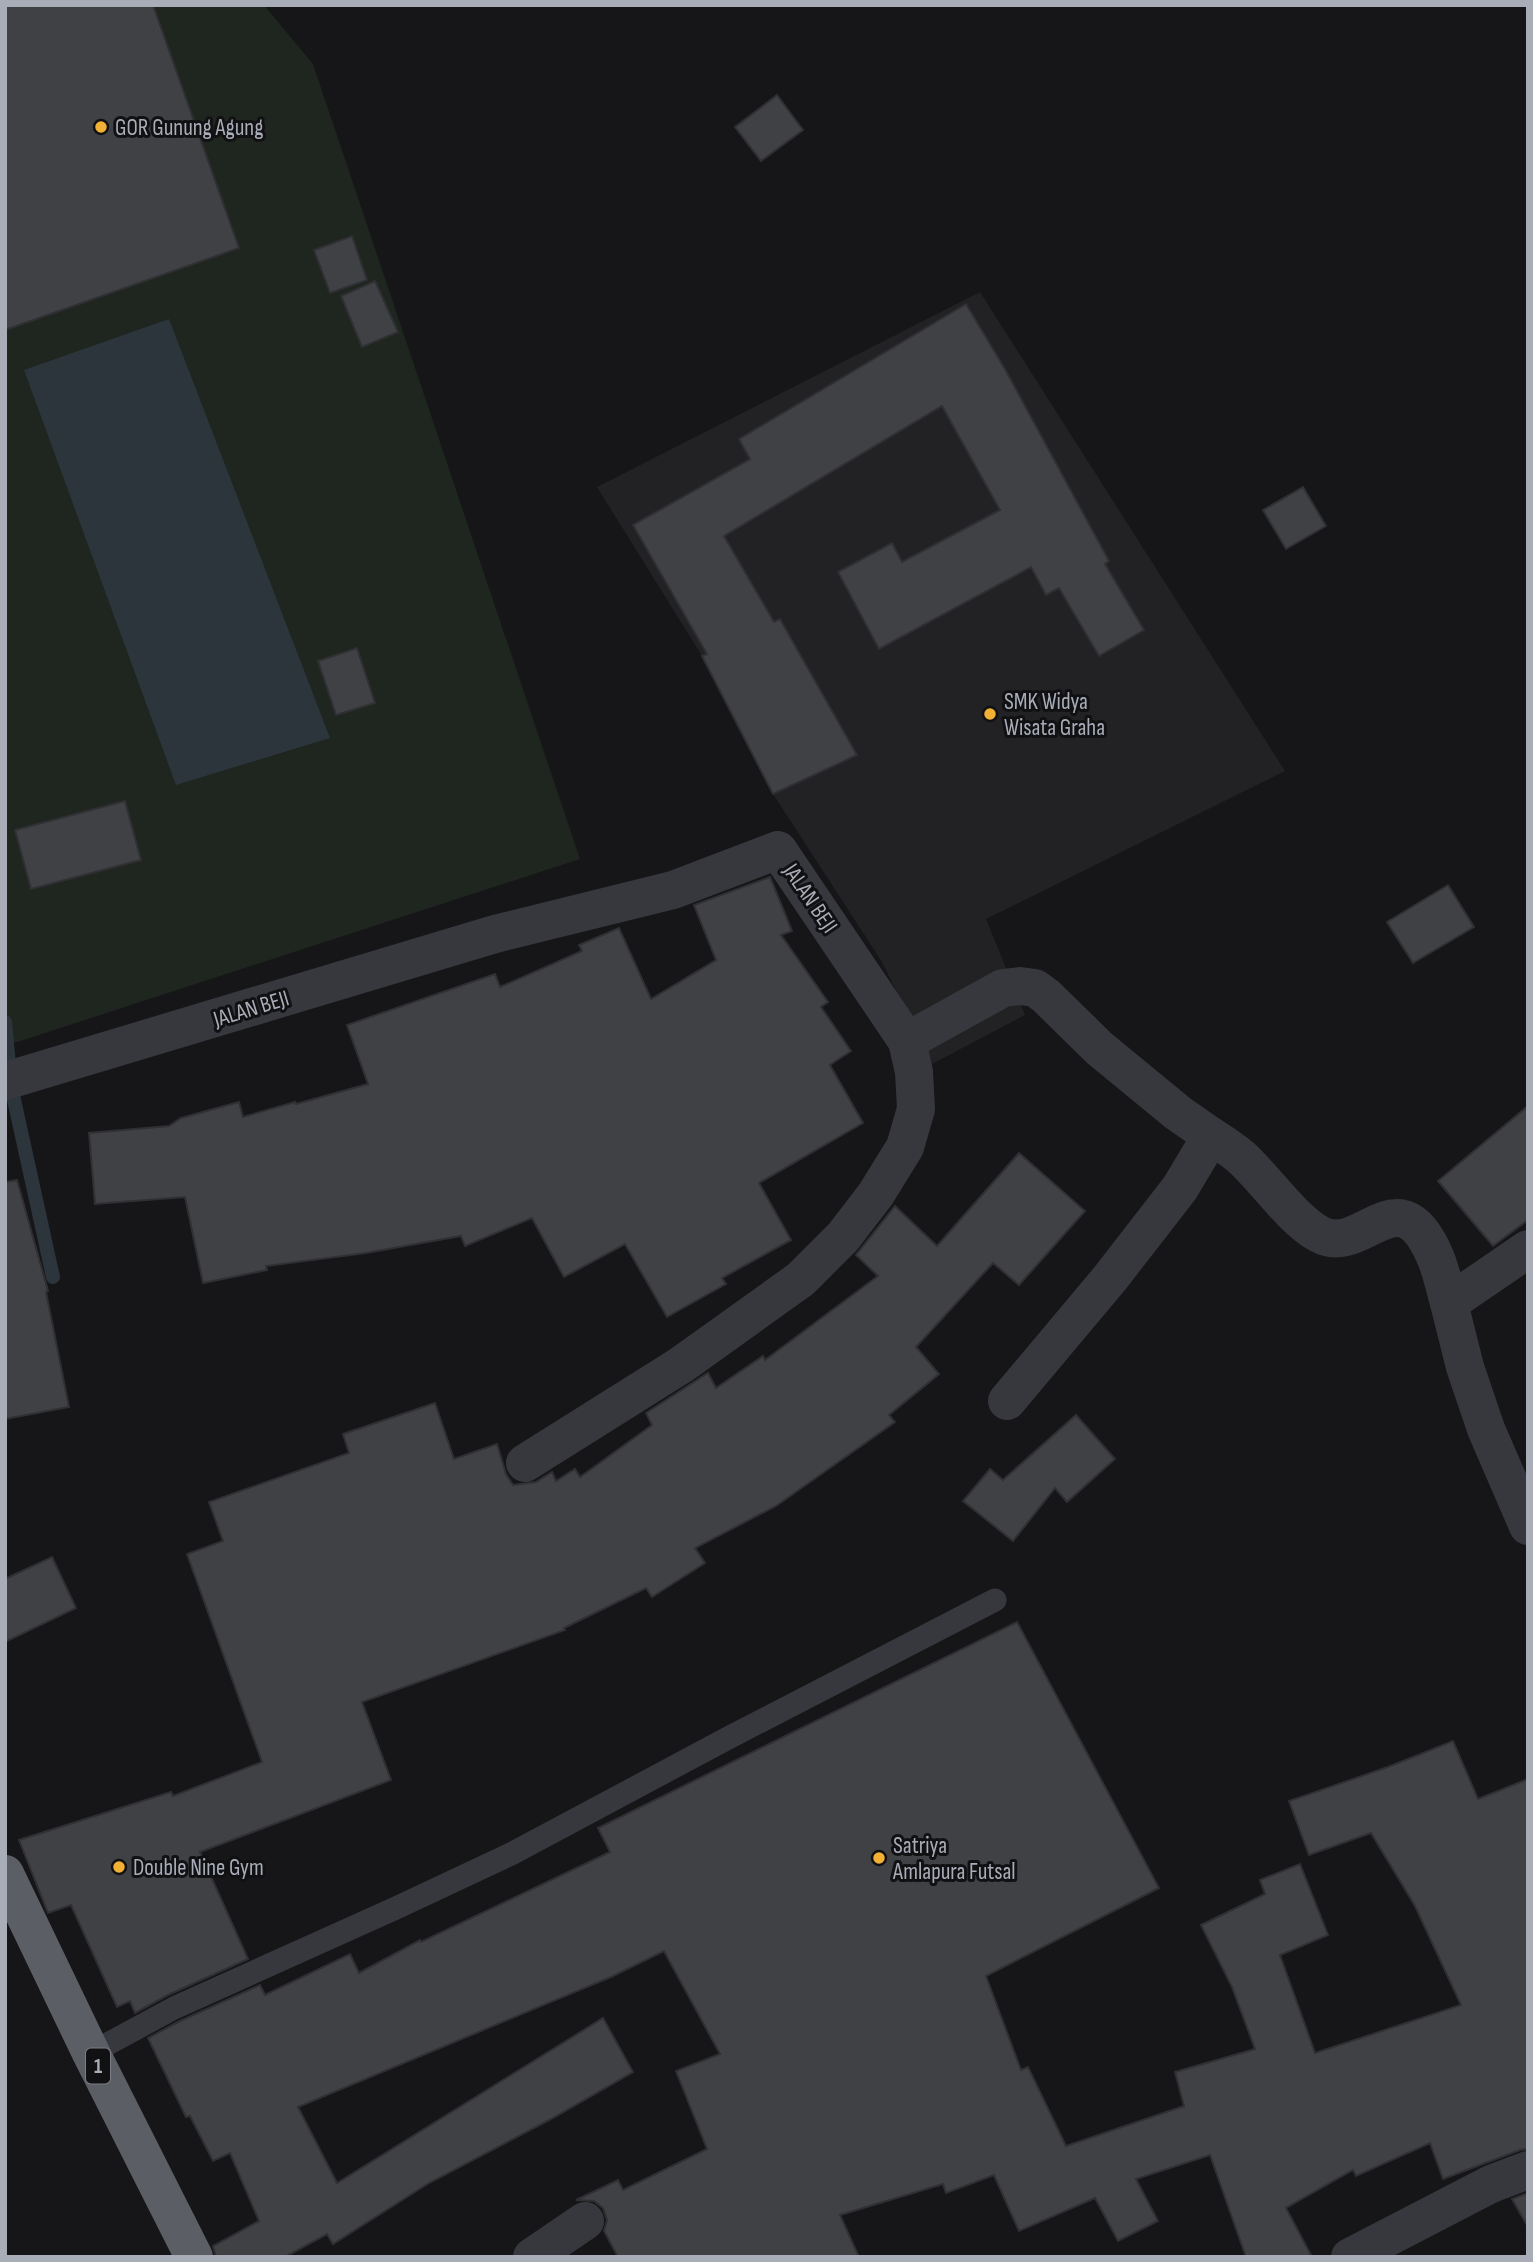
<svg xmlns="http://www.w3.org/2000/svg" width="1533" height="2262" viewBox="0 0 1533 2262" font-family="'Sofia Sans Condensed',sans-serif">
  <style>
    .built { fill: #222225 }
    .green { fill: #1e261f }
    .water { fill: #2c353c }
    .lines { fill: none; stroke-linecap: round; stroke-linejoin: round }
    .stream { stroke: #2c353c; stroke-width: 14 }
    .building { fill: #404145; stroke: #303034; stroke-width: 2 }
    .service { stroke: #37383d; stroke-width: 23 }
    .minor { stroke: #37383d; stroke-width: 38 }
    .trunk { stroke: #5b5e65; stroke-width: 38 }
    .poi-dot { fill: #f2b134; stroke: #111113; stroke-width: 2.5 }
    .labels { text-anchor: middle; stroke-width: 6; stroke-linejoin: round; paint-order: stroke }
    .shield { fill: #111113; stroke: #7b7e86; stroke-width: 2 }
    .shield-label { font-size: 21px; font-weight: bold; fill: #a8adb8 }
    .poi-label { font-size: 23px; fill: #a8adb8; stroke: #111113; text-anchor: start }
    .street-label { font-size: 23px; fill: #a8adb8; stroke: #111113 }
  </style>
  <rect width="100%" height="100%" fill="#161618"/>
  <path class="built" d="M980,292L1285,771L986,919L1025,1015L932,1064L882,962L773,794L702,656L597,487Z"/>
  <path class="green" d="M5,5H264L313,64L580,859L5,1046Z"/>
  <path class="water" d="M169,319L330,738L176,785L24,370Z"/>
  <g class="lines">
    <path class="stream" d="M5,1022L11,1086L53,1277"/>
  </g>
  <g class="building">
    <path d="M5,5H153L239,248L5,330Z"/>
    <path d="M777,95L803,130L761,161L735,127Z"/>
    <path d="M352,236L367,280L330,293L314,250Z"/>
    <path d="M375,281L398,332L362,347L341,296Z"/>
    <path d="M966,304L1005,369L1109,561L1105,564L1144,630L1099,656L1059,588L1046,595L1031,567L879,649L838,572L892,543L902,562L1000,510L942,406L724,536L774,622L780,619L857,755L773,794L702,656L707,654L633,525L750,459L739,439Z"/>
    <path d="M1303,487L1326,526L1286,549L1263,510Z"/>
    <path d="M357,648L375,703L336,715L318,661Z"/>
    <path d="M125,801L141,860L31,889L15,830Z"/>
    <path d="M770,877L792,931L781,935L828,1002L821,1007L851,1051L830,1065L863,1123L759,1183L791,1240L722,1278L726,1284L667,1317L625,1244L564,1277L532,1218L465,1246L461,1236L366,1253L266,1266L267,1270L203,1283L185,1197L95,1204L89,1133L169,1126L181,1118L239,1102L243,1117L295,1102L296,1104L368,1084L347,1025L495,974L500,987L582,951L579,945L619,928L651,999L716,960L694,905Z"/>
    <path d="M1448,885L1474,927L1413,963L1387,922Z"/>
    <path d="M1528,1106V1220L1493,1246L1438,1181Z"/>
    <path d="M1019,1153L1085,1211L1019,1285L993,1263L916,1347L939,1374L889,1415L895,1422L776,1506L695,1548L705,1563L652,1597L646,1588L564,1628L565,1630L362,1702L391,1780L200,1852L248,1959L168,1995L135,2013L130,2001L117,2007L71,1905L48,1913L19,1840L171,1792L173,1796L262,1762L187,1554L223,1541L209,1502L349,1453L343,1434L435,1403L454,1459L497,1444L506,1474L513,1485L536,1482L552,1472L556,1481L575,1469L580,1477L652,1425L646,1413L708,1373L716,1388L763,1356L765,1360L878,1276L856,1255L895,1206L937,1246Z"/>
    <path d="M17,1180L48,1291L46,1292L69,1407L5,1419V1182Z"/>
    <path d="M1076,1415L1115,1459L1067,1502L1055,1488L1013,1541L963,1501L990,1469L1003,1480Z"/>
    <path d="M52,1557L76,1608L5,1642V1579Z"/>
    <path d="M1017,1622L1159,1888L986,1976L1021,2070L1028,2067L1066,2146L1184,2106L1175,2072L1255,2049L1232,1987L1201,1925L1265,1894L1260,1880L1300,1864L1328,1935L1280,1955L1315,2053L1461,2005L1415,1906L1371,1833L1309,1855L1289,1801L1388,1767L1453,1741L1478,1799L1528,1779V2149L1520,2150L1443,2179L1430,2143L1356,2176L1353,2170L1286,2208L1312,2257H1246L1210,2155L1136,2179L1158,2221L1118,2241L1095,2198L1019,2231L994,2175L946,2193L943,2184L840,2215L859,2257H618L604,2231L607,2220L603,2208L594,2201L576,2200L618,2180L623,2190L707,2149L676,2071L720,2054L664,1951L611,1977L298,2107L337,2183L603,2018L633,2072L551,2119L429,2183L333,2244L327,2234L285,2257H216L213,2246L259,2221L230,2153L213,2161L190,2116L186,2117L148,2038L180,2021L260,1985L265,1995L350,1954L359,1973L420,1940L421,1942L610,1852L598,1828Z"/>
    <path d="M1528,2193V2227L1512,2199Z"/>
  </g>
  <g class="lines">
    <path class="service" d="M91,2053L174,2008L396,1908L511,1854L730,1737L995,1600"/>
    <g class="minor">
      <path d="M907,1041L1003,988L1020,986L1035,988L1046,996L1099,1048L1178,1113L1211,1136L1180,1188L1111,1277L1007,1401"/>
      <path d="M5,1081L495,934L673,890L778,850L907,1041L914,1072L916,1109L905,1147L876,1194L843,1237L801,1279L681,1365L525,1463"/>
      <path d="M1211,1136C1222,1143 1233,1150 1242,1158C1266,1180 1292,1219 1319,1234C1362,1258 1397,1174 1433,1252C1441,1268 1444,1286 1449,1303"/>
      <path d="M1528,1249L1449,1303L1465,1367L1486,1429L1528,1526"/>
      <path d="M532,2257L585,2221"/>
      <path d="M1350,2257L1491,2184L1528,2170"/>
    </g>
    <path class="trunk" d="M5,1874L91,2053L194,2257"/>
  </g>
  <g class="poi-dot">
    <circle cx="101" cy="127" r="7"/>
    <circle cx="990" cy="714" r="7"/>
    <circle cx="879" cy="1858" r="7"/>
    <circle cx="119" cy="1867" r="7"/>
  </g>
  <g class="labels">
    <rect class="shield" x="86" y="2048.5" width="24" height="35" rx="5"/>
    <g class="shield-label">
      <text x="98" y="2073">1</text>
    </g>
    <g class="poi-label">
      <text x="115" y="135">GOR Gunung Agung</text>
      <text x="1004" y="709">SMK Widya<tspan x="1004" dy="26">Wisata Graha</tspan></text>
      <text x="893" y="1853">Satriya<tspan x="893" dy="26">Amlapura Futsal</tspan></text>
      <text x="133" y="1875">Double Nine Gym</text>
    </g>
    <g class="street-label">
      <text transform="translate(811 898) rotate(56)" y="8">JALAN BEJI</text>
      <text transform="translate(251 1008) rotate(-17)" y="8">JALAN BEJI</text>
    </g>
  </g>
  <rect width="1533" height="2262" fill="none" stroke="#a8adb8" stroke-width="14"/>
</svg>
